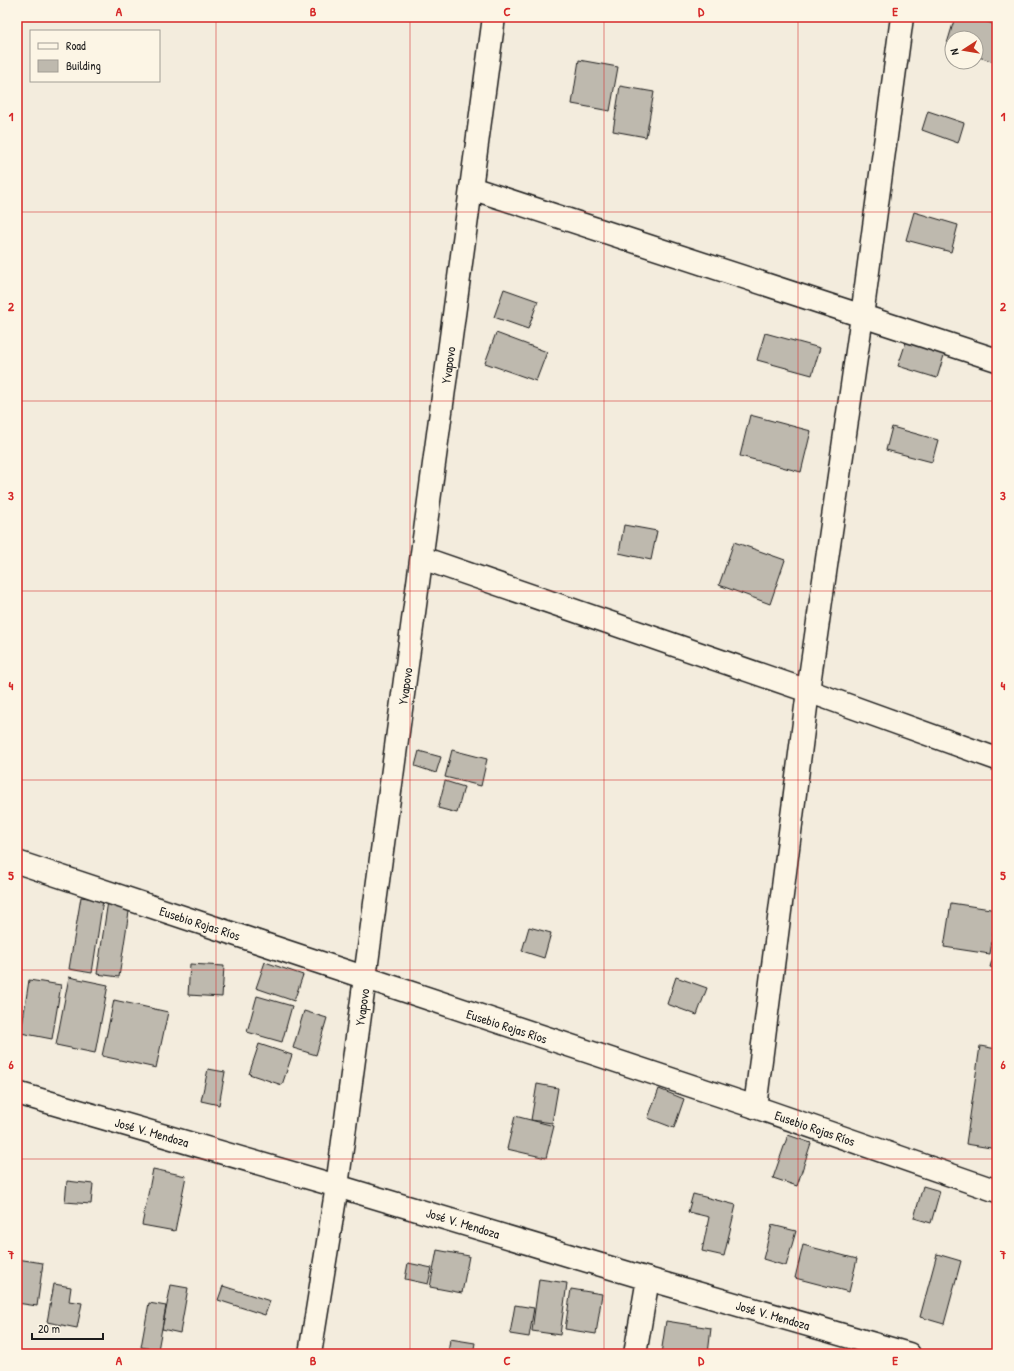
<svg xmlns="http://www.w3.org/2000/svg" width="1014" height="1371" viewBox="0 0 1014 1371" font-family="'Patrick Hand',sans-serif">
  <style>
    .building { fill: #beb9ae; stroke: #1c1c1c }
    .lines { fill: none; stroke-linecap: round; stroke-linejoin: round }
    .street-casing { stroke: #1c1c1c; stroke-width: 25 }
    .street { stroke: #fcf5e5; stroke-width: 22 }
    .grid { fill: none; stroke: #d62828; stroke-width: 1; stroke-opacity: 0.55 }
    .labels { text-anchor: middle; stroke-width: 3; stroke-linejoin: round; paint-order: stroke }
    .street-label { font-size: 13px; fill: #1c1c1c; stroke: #fcf5e5 }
    .neatline { fill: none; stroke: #d62828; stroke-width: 1.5 }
    .grid-label { font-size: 13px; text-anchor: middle; font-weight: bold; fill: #d62828 }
  </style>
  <rect width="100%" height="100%" fill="#f3ecdd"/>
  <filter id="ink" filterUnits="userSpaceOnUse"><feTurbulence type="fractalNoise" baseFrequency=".025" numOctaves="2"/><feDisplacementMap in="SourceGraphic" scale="8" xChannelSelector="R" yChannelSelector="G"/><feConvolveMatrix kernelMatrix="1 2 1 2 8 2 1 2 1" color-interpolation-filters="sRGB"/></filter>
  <g filter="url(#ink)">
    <g class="building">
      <path d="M955,17H971L997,25V52L994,62L976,56V38H952V49L946,47Z"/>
      <path d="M579,60L618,67L610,111L572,104Z"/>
      <path d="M620,86L654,92L646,137L613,131Z"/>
      <path d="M928,111L964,123L958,143L922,130Z"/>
      <path d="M914,212L958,225L951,252L906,240Z"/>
      <path d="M504,289L538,301L528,329L494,317Z"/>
      <path d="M496,333L547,352L536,381L485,363Z"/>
      <path d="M765,333L820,348L812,375L757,360Z"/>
      <path d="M908,336L946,349L937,378L898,366Z"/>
      <path d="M750,415L811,431L801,472L740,456Z"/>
      <path d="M892,427L938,440L932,462L886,450Z"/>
      <path d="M624,525L657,531L651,560L619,553Z"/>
      <path d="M734,542L785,560L770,604L719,585Z"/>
      <path d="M452,750L487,759L481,786L445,777Z"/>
      <path d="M419,751L441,757L436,773L415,766Z"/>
      <path d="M445,781L464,787L457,813L438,808Z"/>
      <path d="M81,897L103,900L92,973L69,969Z"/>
      <path d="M108,901L130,905L119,977L97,974Z"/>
      <path d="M951,903L997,910L990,954L944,947Z"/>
      <path d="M529,927L551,933L544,958L522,951Z"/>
      <path d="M994,954L997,955V969L990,967Z"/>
      <path d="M265,962L303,975L294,1001L256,988Z"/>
      <path d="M190,964L224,966L222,997L188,995Z"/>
      <path d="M69,977L108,985L95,1053L56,1045Z"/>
      <path d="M676,977L707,988L697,1015L667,1004Z"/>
      <path d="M29,980L61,985L52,1039L21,1033Z"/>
      <path d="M257,996L292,1006L282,1042L247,1032Z"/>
      <path d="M114,1000L168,1012L156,1068L102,1056Z"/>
      <path d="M304,1011L327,1018L316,1055L293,1048Z"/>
      <path d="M259,1044L292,1055L282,1085L249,1074Z"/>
      <path d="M980,1046L997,1049V1149L966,1144Z"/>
      <path d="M208,1069L225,1072L219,1105L201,1101Z"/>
      <path d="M537,1084L558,1088L552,1123L531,1120Z"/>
      <path d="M659,1089L684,1099L674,1128L648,1118Z"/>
      <path d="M515,1116L554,1126L546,1158L507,1149Z"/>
      <path d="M788,1135L811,1143L797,1186L773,1178Z"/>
      <path d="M153,1169L186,1176L175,1231L142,1225Z"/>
      <path d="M67,1181L93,1184L91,1204L65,1202Z"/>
      <path d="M923,1186L940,1191L931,1223L914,1218Z"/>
      <path d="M693,1194L736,1205L724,1256L702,1251L709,1217L688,1212Z"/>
      <path d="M772,1225L796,1231L786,1266L763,1259Z"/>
      <path d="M803,1245L857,1259L849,1292L795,1278Z"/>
      <path d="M437,1250L469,1256L462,1293L430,1287Z"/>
      <path d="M937,1254L961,1261L944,1324L920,1317Z"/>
      <path d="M17,1259L43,1263L37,1306L17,1303Z"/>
      <path d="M408,1263L432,1268L428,1284L405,1279Z"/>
      <path d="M539,1279L567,1283L560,1335L532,1331Z"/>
      <path d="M54,1284L71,1287L69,1301L82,1303L77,1328L47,1322Z"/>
      <path d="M171,1285L188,1288L180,1333L162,1329Z"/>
      <path d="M223,1286L270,1301L265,1315L218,1300Z"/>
      <path d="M571,1289L602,1294L596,1334L565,1329Z"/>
      <path d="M149,1303L166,1306L158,1350L141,1347Z"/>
      <path d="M515,1305L534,1308L529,1337L510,1334Z"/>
      <path d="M666,1321L711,1328L708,1354H661Z"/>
      <path d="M450,1339L475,1343L473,1354H448Z"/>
    </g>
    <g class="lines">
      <defs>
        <g id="street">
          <path d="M471,188L997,360"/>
          <path d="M422,558L808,691L997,759"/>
          <path d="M17,862L755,1107L997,1191"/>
          <path d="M17,1093L337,1186L648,1279L909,1354"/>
          <path d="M755,1107L808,691L862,316L902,17"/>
          <path d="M310,1354L337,1186L494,17"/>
          <path d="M635,1354L648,1279"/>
        </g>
      </defs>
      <use href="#street" class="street-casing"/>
      <use href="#street" class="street"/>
    </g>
  </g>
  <path class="grid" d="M216,17V1354M410,17V1354M604,17V1354M798,17V1354M17,212H997M17,401H997M17,591H997M17,780H997M17,970H997M17,1159H997"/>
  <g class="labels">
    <g class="street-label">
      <text transform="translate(448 365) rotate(-82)" y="5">Yvapovo</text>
      <text transform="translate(405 686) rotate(-82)" y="5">Yvapovo</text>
      <text transform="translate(200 923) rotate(18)" y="5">Eusebio Rojas Ríos</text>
      <text transform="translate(362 1007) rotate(-82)" y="5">Yvapovo</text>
      <text transform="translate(507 1026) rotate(18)" y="5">Eusebio Rojas Ríos</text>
      <text transform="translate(815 1128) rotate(19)" y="5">Eusebio Rojas Ríos</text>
      <text transform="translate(152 1132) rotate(16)" y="5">José V. Mendoza</text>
      <text transform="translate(463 1223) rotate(17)" y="5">José V. Mendoza</text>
      <text transform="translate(773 1315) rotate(16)" y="5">José V. Mendoza</text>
    </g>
  </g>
  <rect width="1014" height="1371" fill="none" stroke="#fcf5e5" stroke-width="44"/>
  <rect x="30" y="30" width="130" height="52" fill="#fcf5e5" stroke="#a29e95"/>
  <rect x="38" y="43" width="20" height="6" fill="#fcf5e5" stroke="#a29e95"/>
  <text x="66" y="50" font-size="12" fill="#1c1c1c">Road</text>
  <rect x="38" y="60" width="20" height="12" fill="#beb9ae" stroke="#a29e95"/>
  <text x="66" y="70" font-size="12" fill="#1c1c1c">Building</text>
  <g transform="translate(964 50) rotate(258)"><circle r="19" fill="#fcf5e5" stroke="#a29e95"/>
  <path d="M0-3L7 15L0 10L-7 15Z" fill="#c8321e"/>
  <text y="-6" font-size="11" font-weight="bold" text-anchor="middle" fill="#1c1c1c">N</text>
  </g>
  <path d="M32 1333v6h71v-6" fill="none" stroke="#1c1c1c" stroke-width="2"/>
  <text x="38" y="1333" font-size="12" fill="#1c1c1c" stroke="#fcf5e5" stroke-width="3" paint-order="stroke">20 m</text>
  <rect x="22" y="22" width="970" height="1327" class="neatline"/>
  <g class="grid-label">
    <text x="119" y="16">A</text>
    <text x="313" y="16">B</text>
    <text x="507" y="16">C</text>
    <text x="701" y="16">D</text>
    <text x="895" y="16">E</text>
    <text x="11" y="121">1</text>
    <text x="1003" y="121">1</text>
    <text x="11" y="311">2</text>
    <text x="1003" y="311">2</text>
    <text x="11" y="500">3</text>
    <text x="1003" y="500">3</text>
    <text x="11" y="690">4</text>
    <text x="1003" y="690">4</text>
    <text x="11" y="880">5</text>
    <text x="1003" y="880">5</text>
    <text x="11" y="1069">6</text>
    <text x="1003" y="1069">6</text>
    <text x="11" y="1259">7</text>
    <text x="1003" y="1259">7</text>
    <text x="119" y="1365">A</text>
    <text x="313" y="1365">B</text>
    <text x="507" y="1365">C</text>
    <text x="701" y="1365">D</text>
    <text x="895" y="1365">E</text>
  </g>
</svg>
